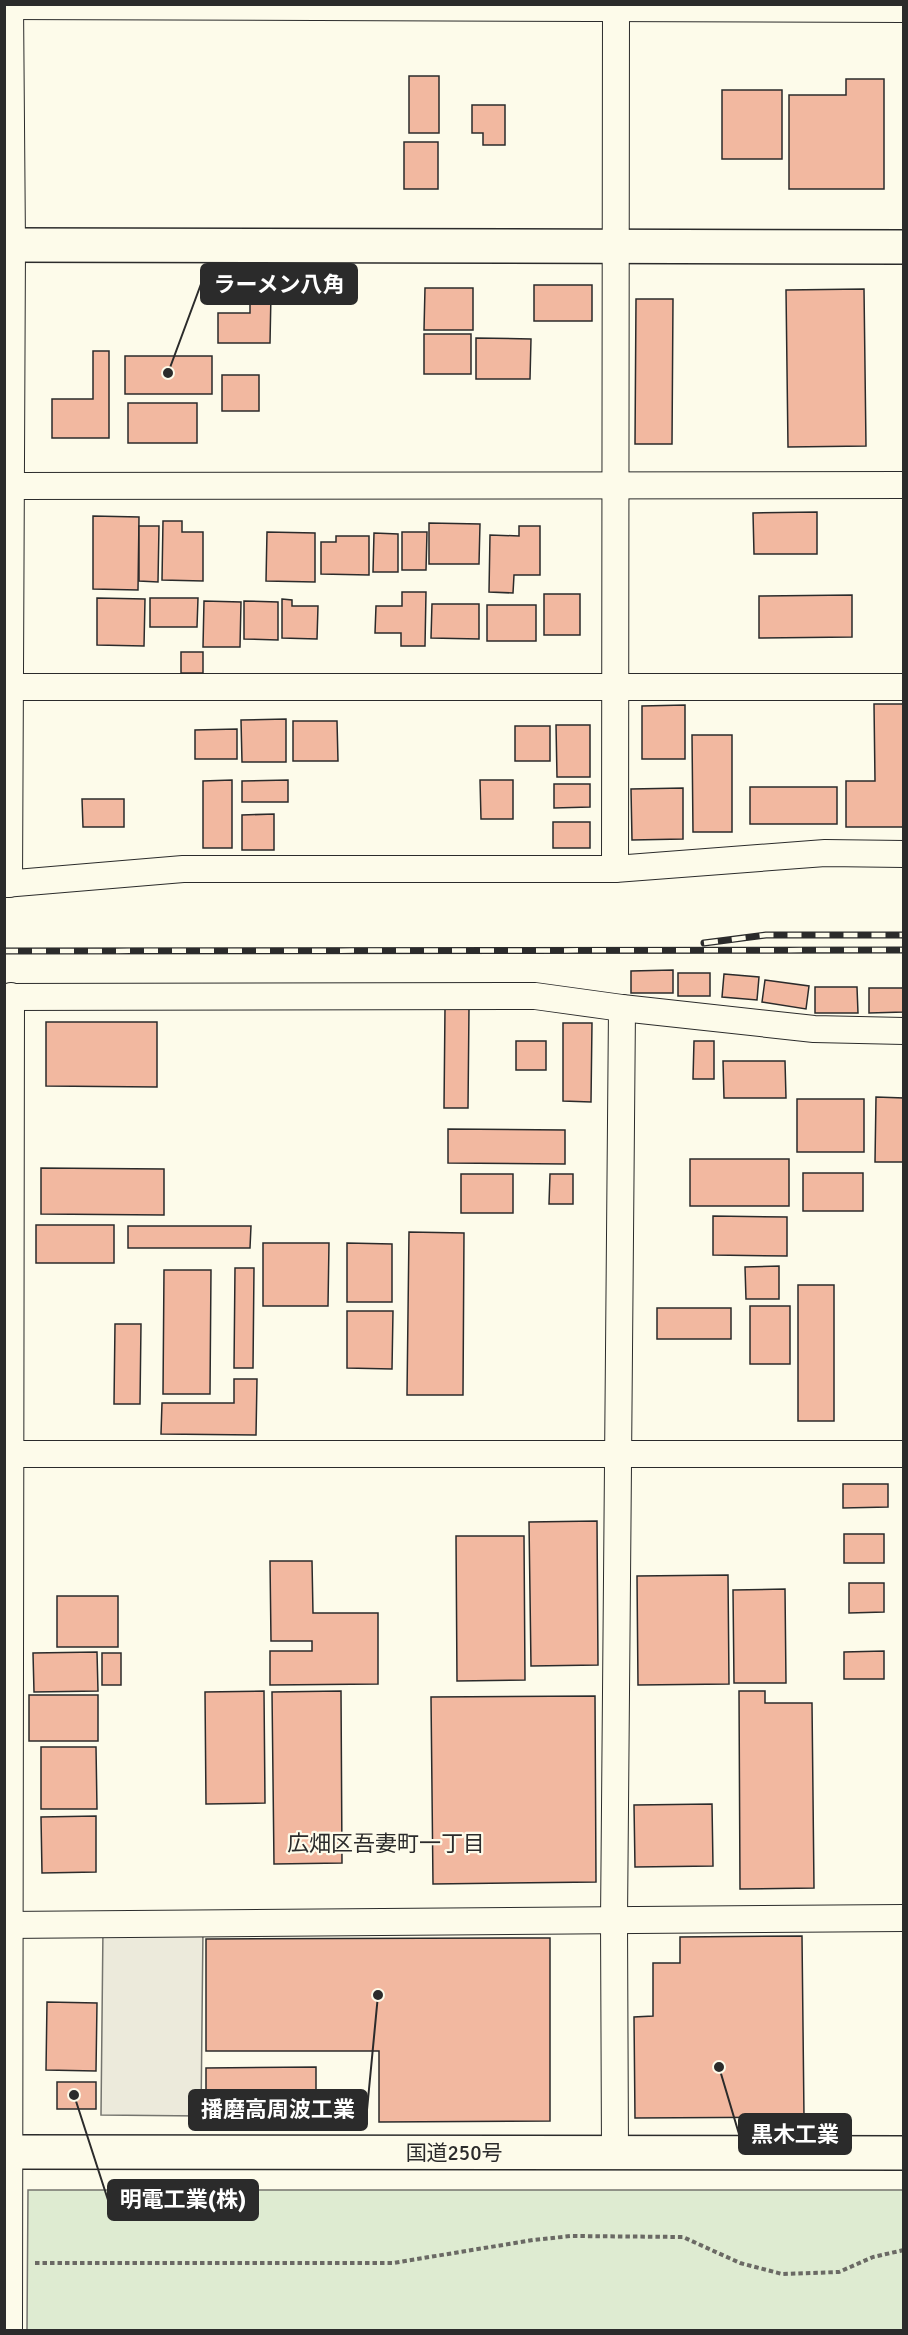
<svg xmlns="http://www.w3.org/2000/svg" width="908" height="2335" viewBox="0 0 908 2335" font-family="Signika,'Noto Sans JP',sans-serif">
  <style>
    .green { fill: #deebd1; stroke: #74746e; stroke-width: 1.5 }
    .parking { fill: #eceadb; stroke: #74746e; stroke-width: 1.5 }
    .building { fill: #f2b8a0; stroke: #2b2b2b; stroke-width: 1.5 }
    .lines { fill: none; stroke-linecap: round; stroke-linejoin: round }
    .street-casing { stroke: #2b2b2b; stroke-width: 28 }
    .secondary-casing { stroke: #2b2b2b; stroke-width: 36 }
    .highway-casing { stroke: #2b2b2b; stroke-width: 36 }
    .path { stroke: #6a6964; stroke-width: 4; stroke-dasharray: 4.5 3; stroke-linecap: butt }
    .street { stroke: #fdfbea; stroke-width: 26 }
    .secondary { stroke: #fdfbea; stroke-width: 33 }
    .highway { stroke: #fdfbea; stroke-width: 33 }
    .rail-casing { stroke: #2b2b2b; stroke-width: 7 }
    .rail { stroke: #fdfbea; stroke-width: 4.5; stroke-dasharray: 14; stroke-linecap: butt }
    .labels { text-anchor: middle; stroke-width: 4.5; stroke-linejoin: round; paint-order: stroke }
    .street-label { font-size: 21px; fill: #2b2b2b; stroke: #fdfbea }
    .neighbourhood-label { font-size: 22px; fill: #2b2b2b; stroke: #fdfbea }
    .leader { fill: none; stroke: #2b2b2b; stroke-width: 2 }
    .callout-dot { fill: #2b2b2b; stroke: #fdfbea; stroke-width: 2 }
    .callout { fill: #2b2b2b; stroke: #2b2b2b; stroke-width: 2 }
    .callout-label { font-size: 22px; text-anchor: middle; font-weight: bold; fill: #fff }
  </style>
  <rect width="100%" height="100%" fill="#fdfbea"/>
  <path class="green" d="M28,2190H903V2330H27Z"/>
  <path class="parking" d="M103,1927L203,1928L201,2116L101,2115Z"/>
  <g class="building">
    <rect x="409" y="76" width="30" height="57"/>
    <path d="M846,79H884V189H789V95H846Z"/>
    <rect x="722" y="90" width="60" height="69"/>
    <path d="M472,105H505V145H483V133H472Z"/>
    <rect x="404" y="142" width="34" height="47"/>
    <rect x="534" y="285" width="58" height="36"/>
    <path d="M425,288H473V330H424Z"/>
    <path d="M864,289L866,446L788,447L786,290Z"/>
    <path d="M250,293H271L270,343H218V313H250Z"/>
    <path d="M636,299H673L672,444H635Z"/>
    <rect x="424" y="334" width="47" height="40"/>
    <path d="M476,338L531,339L530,379H476Z"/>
    <path d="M93,351H109V438H52V399H93Z"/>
    <rect x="125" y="356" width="87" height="38"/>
    <rect x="222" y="375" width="37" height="36"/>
    <rect x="128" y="403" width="69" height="40"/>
    <path d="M817,512V554H754L753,513Z"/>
    <path d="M93,516L139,517L138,590L93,589Z"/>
    <path d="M163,521H182V532H203V581L162,580Z"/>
    <path d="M429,523L480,524L479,564H429Z"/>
    <path d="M139,526H159L158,582L139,581Z"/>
    <path d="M519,526H540V575H514L513,593L489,592L490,535L519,536Z"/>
    <path d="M267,532L315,533V582L266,581Z"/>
    <path d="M402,532H427L426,570H402Z"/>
    <path d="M374,533L398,534V572H373Z"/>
    <path d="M336,536H369V575L321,574V542H336Z"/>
    <path d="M402,592H426L425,646H401V633H375L376,606H402Z"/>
    <rect x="544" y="594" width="36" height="41"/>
    <path d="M852,595V637L759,638V596Z"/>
    <path d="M97,598L145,599L144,646L97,645Z"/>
    <path d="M150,598H198L197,627H150Z"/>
    <path d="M282,599L292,600V606H318L317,639L282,638Z"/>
    <path d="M204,601L241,602L240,647H203Z"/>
    <path d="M244,601L278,602V640L244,639Z"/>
    <path d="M432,604H479V639L431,638Z"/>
    <rect x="487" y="605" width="49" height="36"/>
    <rect x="181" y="652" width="22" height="21"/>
    <path d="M874,704H904V827H846V781H875Z"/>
    <path d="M685,705V759H642V706Z"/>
    <path d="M286,719V762H242L241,720Z"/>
    <path d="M293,721H337L338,761H293Z"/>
    <path d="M556,725H590V777H557Z"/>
    <rect x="515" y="726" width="35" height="35"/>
    <path d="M237,729V759H195V730Z"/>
    <path d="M692,735H732V832H693Z"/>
    <path d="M232,780V848H203V781Z"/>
    <path d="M288,780V802H242V781Z"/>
    <path d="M480,780H513V819H481Z"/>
    <path d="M554,784H590V807L554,808Z"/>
    <rect x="750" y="787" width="87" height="37"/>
    <path d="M683,788V839L632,840L631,789Z"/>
    <path d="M82,799H124V827H83Z"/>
    <path d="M274,814V850H242V815Z"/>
    <rect x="553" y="822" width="37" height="26"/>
    <path d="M673,970V993H631V971Z"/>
    <rect x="678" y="973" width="32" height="23"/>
    <path d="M724,974L759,977L757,1000L722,997Z"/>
    <path d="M765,980L809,986L806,1009L762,1002Z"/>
    <path d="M815,987H857L858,1013H815Z"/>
    <path d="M869,988H904V1012L869,1013Z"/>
    <path d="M445,1008H469L468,1108H444Z"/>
    <path d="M46,1022H157V1087L46,1086Z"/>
    <path d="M563,1023H592L591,1102L563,1101Z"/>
    <rect x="516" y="1041" width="30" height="29"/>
    <path d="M694,1041H714V1079H693Z"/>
    <path d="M723,1061H785L786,1098H724Z"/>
    <path d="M876,1097L904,1098V1162H875Z"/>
    <rect x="797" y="1099" width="67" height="53"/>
    <path d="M448,1129L565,1130V1164L448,1163Z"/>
    <rect x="690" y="1159" width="99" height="47"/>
    <path d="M41,1168L164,1169V1215L41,1214Z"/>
    <rect x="803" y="1173" width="60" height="38"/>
    <rect x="461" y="1174" width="52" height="39"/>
    <path d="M550,1174H573V1204H549Z"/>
    <path d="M713,1216L787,1217V1256L713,1255Z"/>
    <rect x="36" y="1225" width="78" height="38"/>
    <path d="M128,1226H251L250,1248H128Z"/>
    <path d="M409,1232L464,1233L463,1395H407Z"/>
    <path d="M263,1243H329L328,1306H263Z"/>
    <path d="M347,1243L392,1244V1302H347Z"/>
    <path d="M779,1266V1299H746L745,1267Z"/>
    <path d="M235,1268H254L253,1368H234Z"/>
    <path d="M164,1270H211L210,1394H163Z"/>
    <rect x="798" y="1285" width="36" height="136"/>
    <rect x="750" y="1306" width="40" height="58"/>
    <rect x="657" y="1308" width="74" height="31"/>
    <path d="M347,1311H393L392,1369L347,1368Z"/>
    <path d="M115,1324H141L140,1404H114Z"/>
    <path d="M234,1379H257L256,1435L161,1434L162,1403H234Z"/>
    <path d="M843,1484H888V1507L843,1508Z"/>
    <path d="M597,1521L598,1665L531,1666L529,1522Z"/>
    <rect x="844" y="1534" width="40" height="29"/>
    <path d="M456,1536H524L525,1680L457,1681Z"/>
    <path d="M270,1561H312L313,1613H378V1684L270,1685V1651H312V1641H271Z"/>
    <path d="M728,1575L729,1684L638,1685L637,1576Z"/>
    <path d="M849,1583H884V1612L849,1613Z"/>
    <path d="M785,1589L786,1683H734L733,1590Z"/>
    <rect x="57" y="1596" width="61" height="51"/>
    <path d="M884,1651V1679H844V1652Z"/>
    <path d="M97,1652L98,1691L34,1692L33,1653Z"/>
    <rect x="102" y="1653" width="19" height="32"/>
    <path d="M264,1691L265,1803L206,1804L205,1692Z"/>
    <path d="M341,1691L342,1863L274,1864L272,1692Z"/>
    <path d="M739,1691H765V1703H812L814,1888L740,1889Z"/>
    <rect x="29" y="1695" width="69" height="46"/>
    <path d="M595,1696L596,1882L433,1884L431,1697Z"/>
    <path d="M41,1747H96L97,1809H41Z"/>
    <path d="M712,1804L713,1866L635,1867L634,1805Z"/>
    <path d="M96,1816V1872L42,1873L41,1817Z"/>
    <path d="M802,1936L804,2117L635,2118L634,2017L653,2016V1963H680V1937Z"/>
    <path d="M550,1938V2121L379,2122V2051H206V1939Z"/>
    <path d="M47,2002L97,2003L96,2071L46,2070Z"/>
    <path d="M316,2067V2120H206V2068Z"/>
    <rect x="57" y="2082" width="39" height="27"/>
  </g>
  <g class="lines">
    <defs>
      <g id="street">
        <path d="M4,6L904,9"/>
        <path d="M4,486L904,485"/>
        <path d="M4,687H904"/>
        <path d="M615,869L616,4"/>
        <path d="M4,884L183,869H615L825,853L904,854"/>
        <path d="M9,884L12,245L10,4"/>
        <path d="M4,997L535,996L622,1008L814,1029L904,1031"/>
        <path d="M4,1454H904"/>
        <path d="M4,1925L904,1918"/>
        <path d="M615,2153L614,1921L622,1008"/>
        <path d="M9,2330L11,996"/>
      </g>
      <path id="secondary" d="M4,245L904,247"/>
      <path id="highway" d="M4,2152L904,2153"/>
    </defs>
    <use href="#street" class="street-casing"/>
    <use href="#secondary" class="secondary-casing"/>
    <use href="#highway" class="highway-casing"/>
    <path class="path" d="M35,2263H393L533,2240L571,2236L683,2237L740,2263L782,2274L839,2272L873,2257L904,2250"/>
    <use href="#street" class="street"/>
    <use href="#secondary" class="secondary"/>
    <use href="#highway" class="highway"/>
    <defs>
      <g id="rail">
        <path d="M704,943L766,935H904"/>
        <path d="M4,951L904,950"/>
      </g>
    </defs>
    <use href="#rail" class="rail-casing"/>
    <use href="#rail" class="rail"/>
  </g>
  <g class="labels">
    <g class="street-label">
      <text x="454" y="2160">国道250号</text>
    </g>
    <g class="neighbourhood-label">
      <text x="386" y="1851">広畑区吾妻町一丁目</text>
    </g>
  </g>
  <path class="leader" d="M168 373L201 284M378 1995L367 2110M719 2067L739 2134M74 2095L108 2200"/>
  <g class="callout-dot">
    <circle cx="168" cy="373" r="6"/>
    <circle cx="378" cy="1995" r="6"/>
    <circle cx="719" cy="2067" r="6"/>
    <circle cx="74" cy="2095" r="6"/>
  </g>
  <g class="callout">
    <rect x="201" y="264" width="156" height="40" rx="6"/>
    <rect x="189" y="2090" width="178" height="40" rx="6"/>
    <rect x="739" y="2114" width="112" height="40" rx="6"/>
    <rect x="108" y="2180" width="150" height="40" rx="6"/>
  </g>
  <g class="callout-label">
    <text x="279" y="292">ラーメン八角</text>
    <text x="278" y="2117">播磨高周波工業</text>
    <text x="795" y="2142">黒木工業</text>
    <text x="183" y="2207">明電工業(株)</text>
  </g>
  <rect width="908" height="2335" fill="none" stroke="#2b2b2b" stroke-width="12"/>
</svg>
